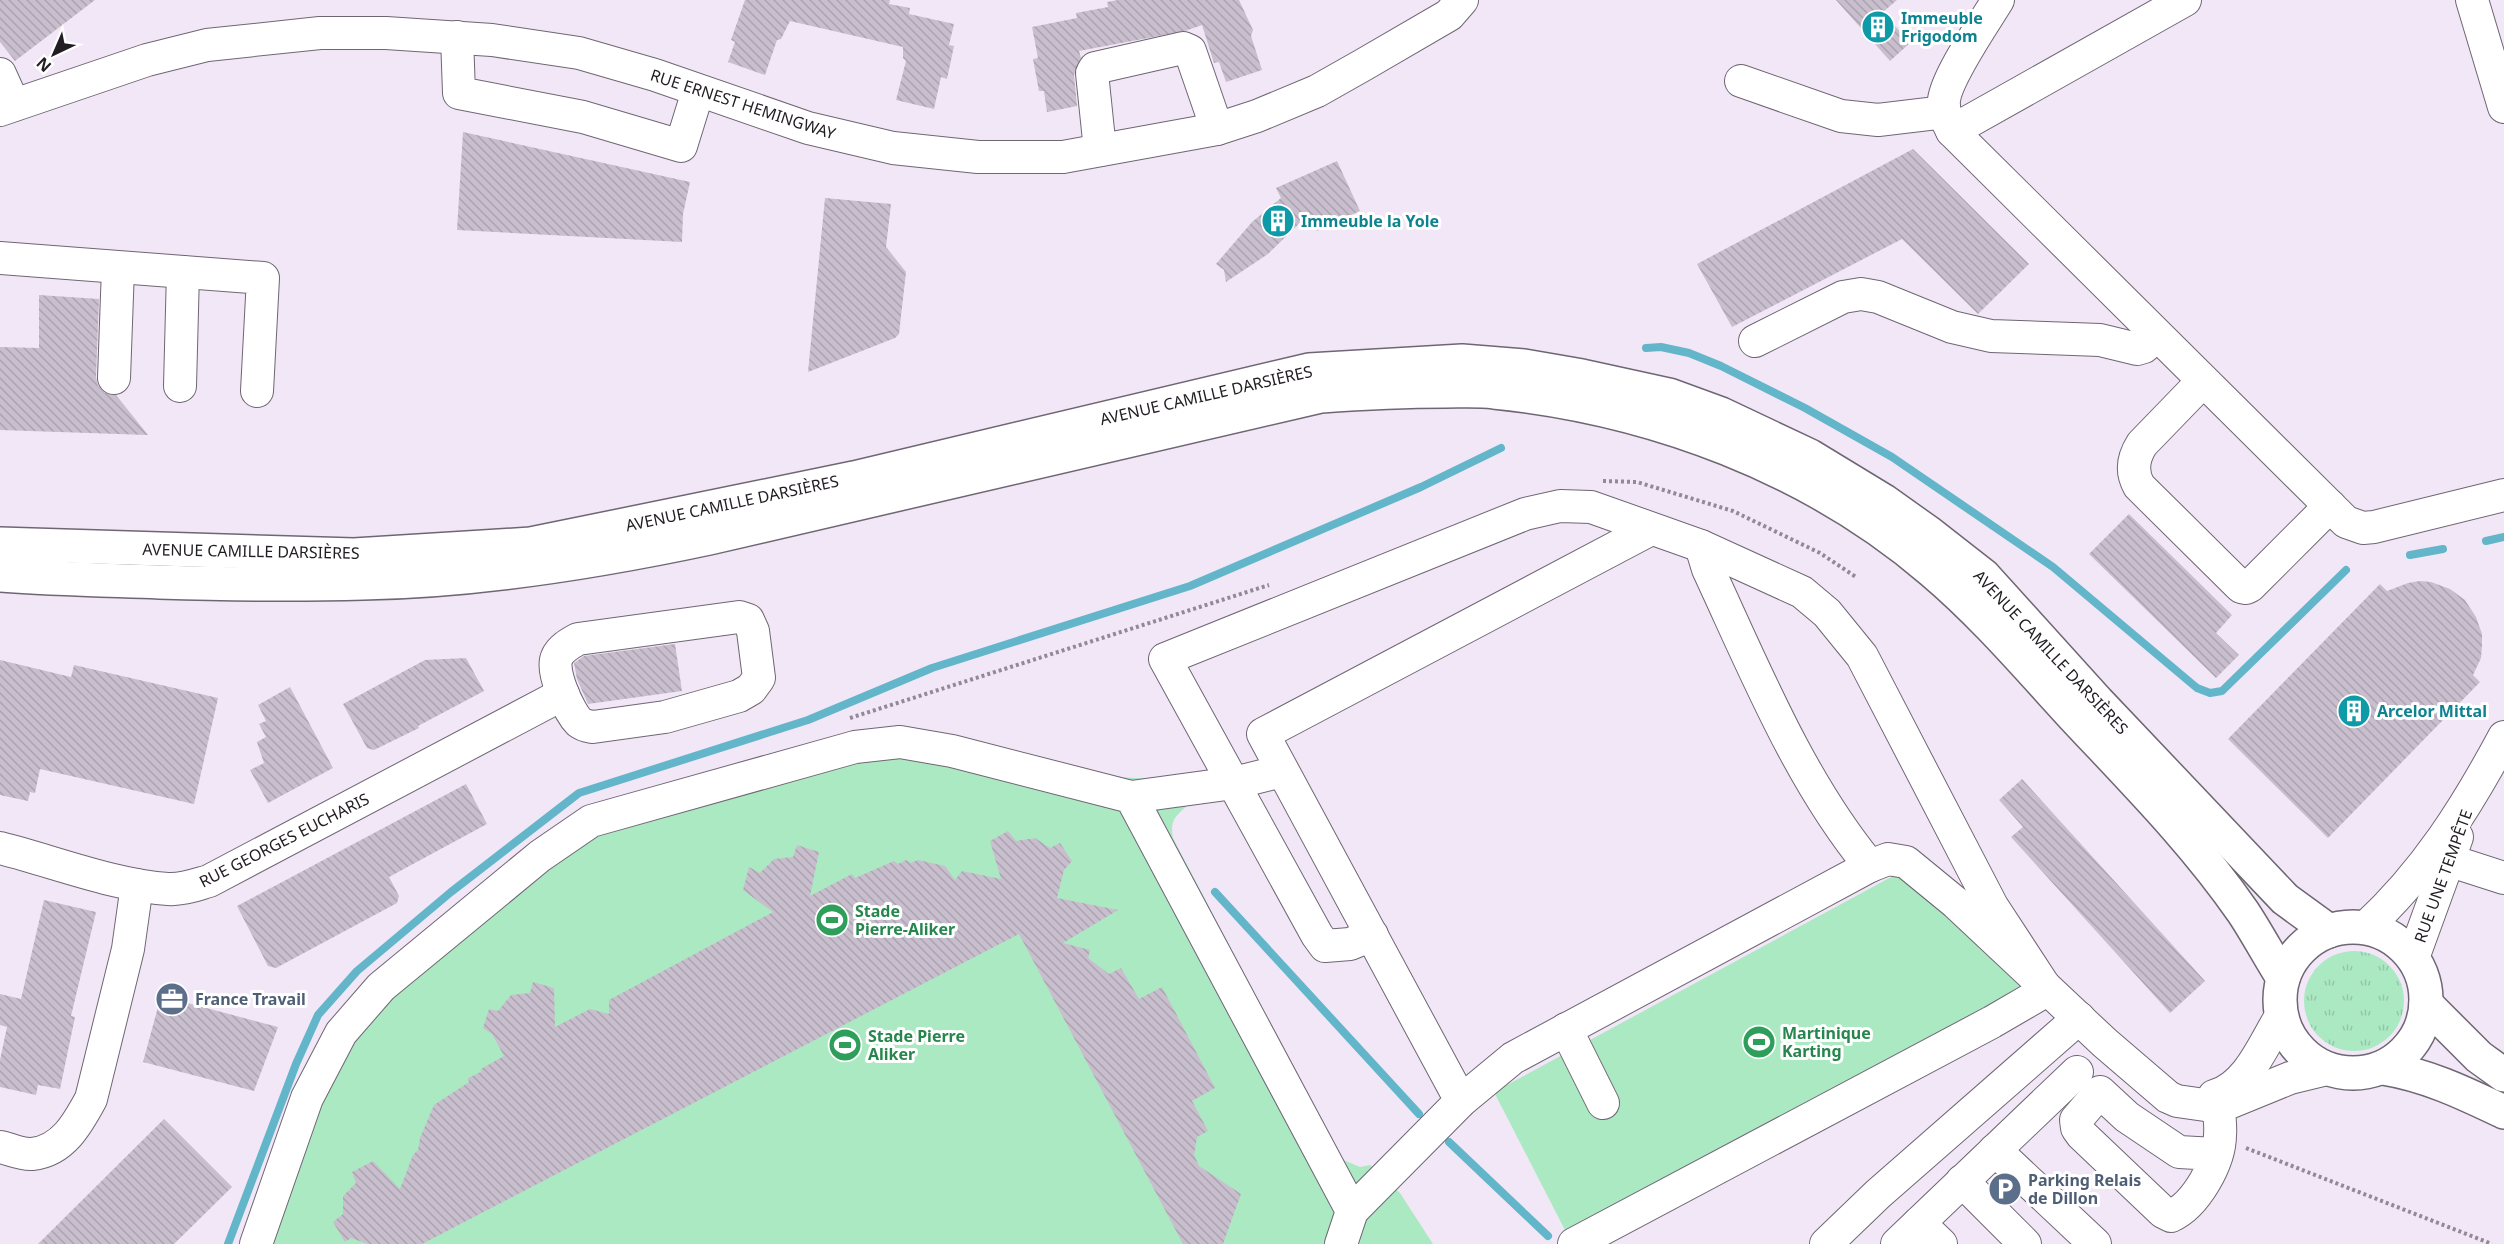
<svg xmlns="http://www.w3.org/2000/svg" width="2504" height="1244" viewBox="0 0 2504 1244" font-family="'Noto Sans',sans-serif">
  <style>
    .grass { fill: url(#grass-tufts) }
    .green { fill: #abe9c3 }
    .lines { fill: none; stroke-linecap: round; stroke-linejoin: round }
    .stream { stroke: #63b6c9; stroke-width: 8 }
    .building { fill: url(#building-back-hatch) }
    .minor-casing { stroke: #6f6673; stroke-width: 34 }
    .major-casing { stroke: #6f6673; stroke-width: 36 }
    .path { stroke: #918994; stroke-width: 4; stroke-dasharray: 3 3; stroke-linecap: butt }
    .minor { stroke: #fff; stroke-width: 32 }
    .major { stroke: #fff; stroke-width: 33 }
    .labels { text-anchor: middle; stroke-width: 6; stroke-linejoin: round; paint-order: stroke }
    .culture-label { font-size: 16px; font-weight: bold; fill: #0d838f; stroke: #fff; text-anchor: start }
    .street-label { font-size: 16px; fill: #211d22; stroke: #fff }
    .leisure-label { font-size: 16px; font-weight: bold; fill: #27864d; stroke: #fff; text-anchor: start }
    .service-label { font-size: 16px; font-weight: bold; fill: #4e5e75; stroke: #fff; text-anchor: start }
  </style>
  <defs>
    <pattern id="grass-tufts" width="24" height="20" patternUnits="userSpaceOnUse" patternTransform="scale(1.5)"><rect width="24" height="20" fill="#abe9c3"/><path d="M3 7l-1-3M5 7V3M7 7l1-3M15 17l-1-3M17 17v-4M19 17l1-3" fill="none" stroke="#93c7a7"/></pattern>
    <pattern id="building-back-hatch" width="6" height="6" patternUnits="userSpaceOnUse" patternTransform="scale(1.5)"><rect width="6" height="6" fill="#c8becd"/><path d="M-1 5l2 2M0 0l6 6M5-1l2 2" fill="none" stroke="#aca3b0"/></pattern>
  </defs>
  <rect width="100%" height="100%" fill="#f2e7f7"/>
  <circle class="grass" cx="2354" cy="1001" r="50"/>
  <g class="green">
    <path d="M822,743L1100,774C1130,779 1149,780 1178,774L1186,807C1174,817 1170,822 1173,838L1341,1159L1360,1167L1370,1165L1400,1193L1433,1244H245L307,1070L543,841Z"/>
    <path d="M1904,870L2027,992L1567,1234L1494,1092Z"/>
  </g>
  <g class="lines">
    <g class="stream">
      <path d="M1646,348L1661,347L1689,353L1721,366L1805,408L1892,457L2053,567L2197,688L2210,693L2222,691L2346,570"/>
      <path d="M2486,541L2504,537"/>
      <path d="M2410,555L2443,549"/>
      <path d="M1215,892L1419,1114"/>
      <path d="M1449,1142L1548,1236"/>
      <path d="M228,1244L296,1064L318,1015L357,971L451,892L579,793L808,720L932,668L1190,586L1421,487L1501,448"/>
    </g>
  </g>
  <g class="building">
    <path d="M0,0H95L15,61L0,42Z"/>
    <path d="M745,0H890L889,4L910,8L909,14L954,24L949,45L954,46L947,79L941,77L934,109L896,100L906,61L903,58V47L790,21L781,39L777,40L765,75L728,62L735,42L731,40Z"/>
    <path d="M1118,0H1239L1253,30L1251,36L1262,70L1226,82L1219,62L1214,63L1202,25L1185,31L1079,51L1081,58L1074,75L1077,106L1047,112L1044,91H1039L1033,59L1038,58L1032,27L1077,18L1076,13L1108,7L1107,2Z"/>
    <path d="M1836,0H1897L1883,12L1910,43L1890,61Z"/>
    <path d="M463,132L690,182L683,214L682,242L457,230Z"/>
    <path d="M1913,149L2029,264L1978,314L1902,239L1732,327L1697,264Z"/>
    <path d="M1337,161L1360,211L1317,231L1309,214L1268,254L1226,282L1224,270L1216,264L1252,222L1281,198L1276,188Z"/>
    <path d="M825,198L891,204L886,247L906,272L899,334L895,338L808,372Z"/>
    <path d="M39,295L99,299L96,377L98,386L105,393L116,395L148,435L0,430V347L39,348Z"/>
    <path d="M2129,514L2232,615L2216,633L2239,655L2216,678L2089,554Z"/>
    <path d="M2420,581L2431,582L2450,589L2465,600L2476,617L2482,634V646L2481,658L2473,675L2480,682L2328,838L2228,739L2380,584L2387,591L2408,583Z"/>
    <path d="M675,644L682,691L588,704L577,679L574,663L577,661L584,656Z"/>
    <path d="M466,658L484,691L418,726L419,728L374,750L367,748L343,704L425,660Z"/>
    <path d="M0,660L71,677L74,665L218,698L194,804L40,769L35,793L30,792L28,801L0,795Z"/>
    <path d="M290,687L333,768L268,803L250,770L264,763L257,742L266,737L259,724L266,721L258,705Z"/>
    <path d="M2022,779L2205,981L2170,1013L2011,837L2023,827L1999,800Z"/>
    <path d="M466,784L487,824L389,877L399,896L397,903L276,968L268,966L237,906Z"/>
    <path d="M1008,831L1016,841L1035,838L1050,848L1060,843L1072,861L1064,870L1057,898L1118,910L1063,943L1090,950L1088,958L1109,974L1121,968L1139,999L1162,987L1215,1088L1192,1101L1208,1131L1197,1137L1194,1155L1199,1166L1241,1194L1223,1244H1183L1019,934L422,1244H368L351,1238L345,1242L333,1222L343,1214V1196L356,1183L352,1172L373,1161L400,1189L413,1155L418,1150L420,1138L434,1105L469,1082L468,1078L481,1072V1069L504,1056L492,1034L483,1028L489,1009L498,1011L511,995L530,993L533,982L554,988L555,1027L590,1009L609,1014V1000L773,912L743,890L749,867L760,873L774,859L793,857L797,845L819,852L810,896L852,874L855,878L894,861L898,864L906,860L911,863L918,860L945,866L955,880L962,871L1001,879L990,841Z"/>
    <path d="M44,900L96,912L71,1016L75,1017L60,1089L38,1085L36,1095L0,1087V1060L7,1027L0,1025V994L21,999Z"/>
    <path d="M161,996L278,1027L254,1091L143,1062Z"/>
    <path d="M164,1119L232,1187L174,1244H38Z"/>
  </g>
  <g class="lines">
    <defs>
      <g id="minor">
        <path d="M1998,0C1984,23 1947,76 1944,100C1943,111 1947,122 1952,131L2346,522L2363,528L2374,527L2504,495"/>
        <path d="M2472,0L2504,107"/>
        <path d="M457,37L459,93L583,117L681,146L698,91"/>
        <path d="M0,74L14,105"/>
        <path d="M1741,81L1841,116L1878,120L1945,112"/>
        <path d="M0,110L147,60L207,45L320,33H386L492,40L579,53L655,75L808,128L893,148L978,157H1063L1217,129L1257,116L1317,91L1363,65L1449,15L1462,0"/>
        <path d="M1952,131L2185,0"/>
        <path d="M1100,150L1092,73L1095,68L1183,48L1190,51L1217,129"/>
        <path d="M0,258L263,278L257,391"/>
        <path d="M1755,341L1843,297L1861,294L1878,297L1952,327L1991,336L2100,340L2137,349L2144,347L2156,335"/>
        <path d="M114,378L118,268"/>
        <path d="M2203,381L2142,444C2133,458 2131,472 2139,486L2241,587L2246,588L2250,586L2330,506"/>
        <path d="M180,386L183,272"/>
        <path d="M739,617L748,620L753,631L759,678L751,689L739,696L665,717L593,727C587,726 584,726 579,722C569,712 550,670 557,657C561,648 571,643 578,639Z"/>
        <path d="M1131,797L1234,783L1282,771"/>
        <path d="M0,848C52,861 116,886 168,889C182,890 195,885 209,881L563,694"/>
        <path d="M2448,860L2504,878"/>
        <path d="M1870,866L1888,859L1906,862L1956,903L2105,1043L2168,1097L2177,1101L2219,1107L2290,1078L2327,1069"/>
        <path d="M2365,928C2425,873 2466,808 2504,737"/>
        <path d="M1372,935L1350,944L1325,946L1317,935L1165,659L1525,514L1560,506L1591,507L1701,546L1802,592L1827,613L1862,656L1992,906L2047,990L1992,1022L1574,1244"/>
        <path d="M2413,958L2457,837"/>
        <path d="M1566,1029L1603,1103"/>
        <path d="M2214,1096C2248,1087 2264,1043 2281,1016"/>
        <path d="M1461,1101L1263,734L1651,529"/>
        <path d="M0,1147C10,1149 22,1155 32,1154C63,1151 78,1123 91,1099L128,949L137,885"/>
        <path d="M1995,1150L2095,1244"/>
        <path d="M2215,1154L2179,1152L2127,1117L2100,1092L2076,1120L2077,1128L2082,1135L2163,1212L2171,1216C2196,1205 2220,1162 2220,1135C2221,1126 2219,1117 2219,1107"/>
        <path d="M1962,1181L2025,1244"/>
        <path d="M1352,1211L1461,1101L1513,1058L1870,866C1799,780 1755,670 1708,569L1701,546"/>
        <path d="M1919,1223L1941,1244"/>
        <path d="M256,1244L307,1098L341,1033L381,987L540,856L591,821L855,747L900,742L952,751L1131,797L1352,1211L1341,1244"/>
        <path d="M1826,1244L1878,1194L2079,1018"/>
        <path d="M1897,1244L2077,1072"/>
      </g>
      <g id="major">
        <path d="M0,544L354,555L531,544L854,478L1309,370L1462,361L1524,366L1582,376L1669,395L1721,414L1810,456L1884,501L1929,533L1984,576L2098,702L2285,899L2329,931"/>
        <path d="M0,575C53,579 106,580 159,582C227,584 295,585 363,583C479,581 596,562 709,538L1321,396C1363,393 1404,391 1446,391C1462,391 1479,390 1494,392C1652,408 1811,467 1932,571C1984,615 2028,667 2074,717C2132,779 2194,841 2243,912C2257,933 2269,956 2283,978"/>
        <circle cx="2353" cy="1000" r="73"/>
        <path d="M2426,1004L2479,1057L2504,1075"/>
        <path d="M2383,1068C2427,1075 2464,1093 2504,1112"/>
      </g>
    </defs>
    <use href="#minor" class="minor-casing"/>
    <use href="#major" class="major-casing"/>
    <g class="path">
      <path d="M1603,481L1637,482L1733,511L1820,553L1856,577"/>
      <path d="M850,718L1269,585"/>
      <path d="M2246,1148L2492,1244"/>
    </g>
    <use href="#minor" class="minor"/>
    <use href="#major" class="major"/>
  </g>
  <defs>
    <symbol id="building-disc" viewBox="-11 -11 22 22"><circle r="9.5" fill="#0f9aa8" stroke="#fff"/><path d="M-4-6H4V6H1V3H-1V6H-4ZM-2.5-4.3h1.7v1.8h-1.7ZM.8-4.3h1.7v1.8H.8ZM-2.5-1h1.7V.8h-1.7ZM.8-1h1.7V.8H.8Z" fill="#fff"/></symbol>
    <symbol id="stadium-disc" viewBox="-11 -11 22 22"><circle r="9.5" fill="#2e9e5b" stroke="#fff"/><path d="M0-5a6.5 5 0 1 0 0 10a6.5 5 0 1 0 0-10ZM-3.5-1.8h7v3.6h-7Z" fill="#fff"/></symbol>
    <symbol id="office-disc" viewBox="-11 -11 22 22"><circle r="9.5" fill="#5c6f8a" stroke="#fff"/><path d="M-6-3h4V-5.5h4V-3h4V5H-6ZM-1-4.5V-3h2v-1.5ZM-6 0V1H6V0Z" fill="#fff"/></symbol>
    <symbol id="parking-disc" viewBox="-11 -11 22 22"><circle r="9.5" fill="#5c6f8a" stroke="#fff"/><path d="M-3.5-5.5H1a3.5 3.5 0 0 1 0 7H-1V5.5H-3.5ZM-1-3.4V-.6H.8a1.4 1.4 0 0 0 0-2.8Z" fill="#fff"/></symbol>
  </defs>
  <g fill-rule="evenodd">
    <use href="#building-disc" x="1859" y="8" width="38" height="38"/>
    <use href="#building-disc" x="1259" y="202" width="38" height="38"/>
    <use href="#building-disc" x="2335" y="692" width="38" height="38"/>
    <use href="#stadium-disc" x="813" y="901" width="38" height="38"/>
    <use href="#office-disc" x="153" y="980" width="38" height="38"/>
    <use href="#stadium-disc" x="1740" y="1023" width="38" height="38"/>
    <use href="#stadium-disc" x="826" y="1026" width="38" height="38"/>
    <use href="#parking-disc" x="1986" y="1170" width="38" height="38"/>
  </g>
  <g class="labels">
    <g class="culture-label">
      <text x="1901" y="24">Immeuble<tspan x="1901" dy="18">Frigodom</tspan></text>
      <text x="1301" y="227">Immeuble la Yole</text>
      <text x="2377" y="717">Arcelor Mittal</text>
    </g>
    <g class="street-label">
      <text transform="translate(743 104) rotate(18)" y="6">RUE ERNEST HEMINGWAY</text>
      <text transform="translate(1206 395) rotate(-13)" y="6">AVENUE CAMILLE DARSIÈRES</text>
      <text transform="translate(732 503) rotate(-12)" y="6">AVENUE CAMILLE DARSIÈRES</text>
      <text transform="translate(251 551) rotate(1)" y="6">AVENUE CAMILLE DARSIÈRES</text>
      <text transform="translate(2051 652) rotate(47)" y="6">AVENUE CAMILLE DARSIÈRES</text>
      <text transform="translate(284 840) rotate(-27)" y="6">RUE GEORGES EUCHARIS</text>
      <text transform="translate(2443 876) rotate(-70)" y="6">RUE UNE TEMPÊTE</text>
    </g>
    <g class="leisure-label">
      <text x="855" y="917">Stade<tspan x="855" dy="18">Pierre-Aliker</tspan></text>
      <text x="1782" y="1039">Martinique<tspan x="1782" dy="18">Karting</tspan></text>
      <text x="868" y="1042">Stade Pierre<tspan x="868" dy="18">Aliker</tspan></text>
    </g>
    <g class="service-label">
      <text x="195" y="1005">France Travail</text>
      <text x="2028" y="1186">Parking Relais<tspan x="2028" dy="18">de Dillon</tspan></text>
    </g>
  </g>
  <g transform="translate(54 54) rotate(224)" stroke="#ffffff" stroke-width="4.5" paint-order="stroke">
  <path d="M0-4.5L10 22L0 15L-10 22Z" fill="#211d22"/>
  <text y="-9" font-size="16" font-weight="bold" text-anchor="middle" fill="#211d22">N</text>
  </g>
</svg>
